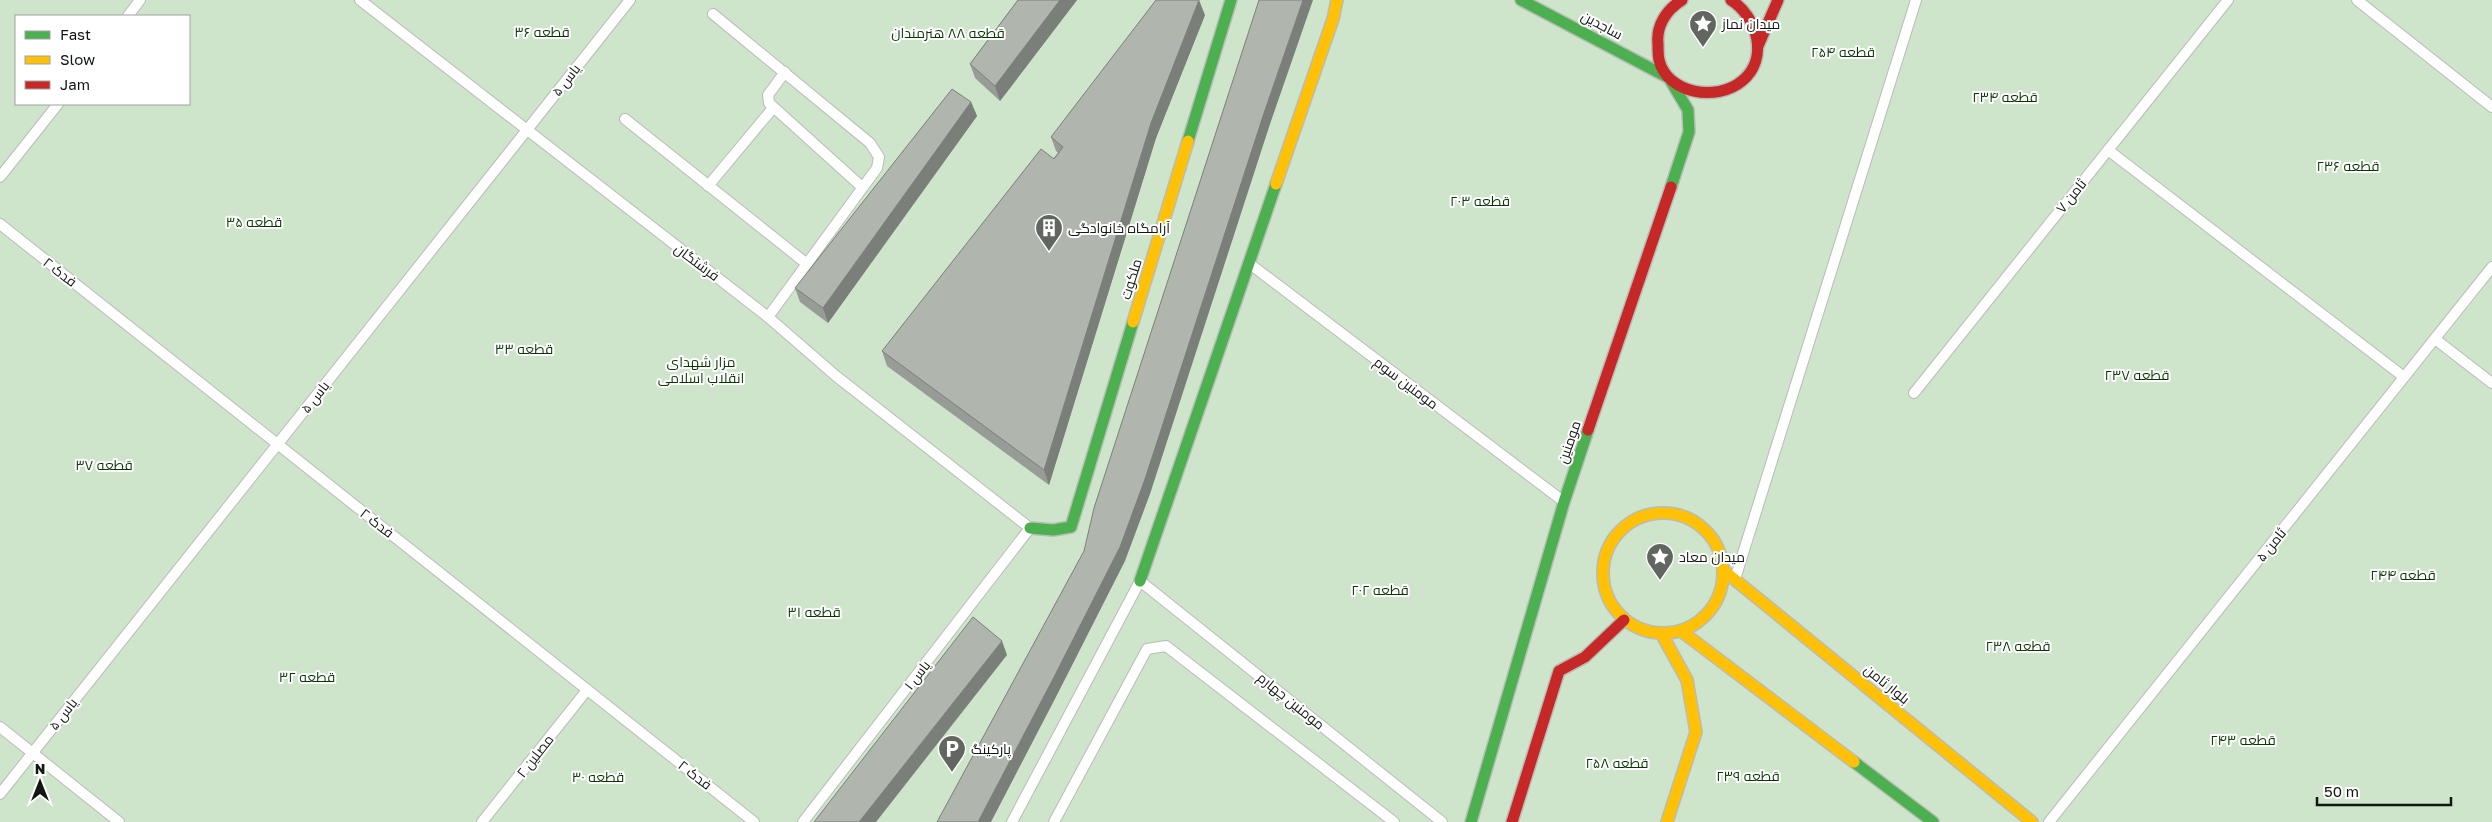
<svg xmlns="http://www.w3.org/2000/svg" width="2492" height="822" viewBox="0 0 2492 822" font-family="'Golos Text',Cairo,sans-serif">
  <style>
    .green { fill: #cfe5cb; fill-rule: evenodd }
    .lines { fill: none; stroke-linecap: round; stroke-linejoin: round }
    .lane-casing { stroke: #b8bdb6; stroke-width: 12 }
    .fast-casing { stroke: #b8bdb6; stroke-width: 14 }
    .slow-casing { stroke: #b8bdb6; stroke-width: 14 }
    .jam-casing { stroke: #b8bdb6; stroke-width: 14 }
    .lane { stroke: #fdfefd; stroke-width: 10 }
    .fast { stroke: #4caf50; stroke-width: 11 }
    .slow { stroke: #ffc107; stroke-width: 11 }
    .jam { stroke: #c62828; stroke-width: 11 }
    .wall { fill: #979c96 }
    .shaded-wall { fill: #7b7f7a }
    .building { fill: #b0b5ae; stroke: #7b7f7a }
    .labels { text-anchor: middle; stroke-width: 4; stroke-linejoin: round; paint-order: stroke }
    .poi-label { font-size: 14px; fill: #121712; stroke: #fff; text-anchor: start }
    .street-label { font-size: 14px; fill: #121712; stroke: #fff }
    .park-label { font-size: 14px; fill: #093903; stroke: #fff }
  </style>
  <rect width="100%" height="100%" fill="#f3faf1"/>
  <path class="green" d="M0,0H2492V822H0ZM16,16H189V104H16Z"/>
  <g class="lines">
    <defs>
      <g id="lane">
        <path d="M360,0L768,317L836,376L1030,528L803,822"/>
        <path d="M2357,0L2492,107"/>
        <path d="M713,14L870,143L879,157L877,168L768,317"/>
        <path d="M128,16L140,0"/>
        <path d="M785,72L768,95L769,103L862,187"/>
        <path d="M625,119L807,264"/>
        <path d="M2108,150L2404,377"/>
        <path d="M0,177L58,104"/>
        <path d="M708,186L773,108"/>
        <path d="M0,224L754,822"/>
        <path d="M1250,264L1563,501"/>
        <path d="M2435,339L2492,383"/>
        <path d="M1914,393L2228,0"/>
        <path d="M1735,579L1916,0"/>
        <path d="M0,727L119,822"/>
        <path d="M0,794L630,0"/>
        <path d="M482,822L587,690"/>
        <path d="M1012,822L1140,581L1442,822"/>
        <path d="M1054,822L1147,649L1166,646L1394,822"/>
        <path d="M2049,822L2492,267"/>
      </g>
      <g id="fast">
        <path d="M1521,0L1669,78L1688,110L1689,132L1671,187"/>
        <path d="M1188,141L1231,0"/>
        <path d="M1030,528L1053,530L1071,527L1133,322"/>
        <path d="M1140,581L1276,184"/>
        <path d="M1854,762L1933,822"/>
        <path d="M1471,822L1564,502L1588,430"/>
      </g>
      <g id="slow">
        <path d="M1276,184L1333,19L1337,0"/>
        <path d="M1133,322L1188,141"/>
        <circle cx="1663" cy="573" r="60"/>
        <path d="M1723,570L2032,822"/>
        <path d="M1681,631L1854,762"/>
        <path d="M1661,633L1687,680L1696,732L1667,822"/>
      </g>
      <g id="jam">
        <path d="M1682,0C1666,10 1656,26 1658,44C1658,49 1658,55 1659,60C1667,94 1717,102 1742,81C1769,59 1758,17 1731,0"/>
        <path d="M1758,46L1778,0"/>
        <path d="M1588,430L1671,187"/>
        <path d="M1512,822L1559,671L1585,657L1624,620"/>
      </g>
    </defs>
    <use href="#lane" class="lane-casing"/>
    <use href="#fast" class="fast-casing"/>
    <use href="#slow" class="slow-casing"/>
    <use href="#jam" class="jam-casing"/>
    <use href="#lane" class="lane"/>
    <use href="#fast" class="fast"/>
    <use href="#slow" class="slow"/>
    <use href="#jam" class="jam"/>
  </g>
  <g class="wall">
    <path d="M1018,0H1077L1000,101L975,78L970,64Z"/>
    <path d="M1205,15L1156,138L1049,485L887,366L882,351L1058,153L1056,151L1051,137Z"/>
    <path d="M971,102L977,116L828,323L800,302L795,288Z"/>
  </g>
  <g class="shaded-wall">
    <path d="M1060,0H1077L1000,101L995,86Z"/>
    <path d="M1199,0L1205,15L1156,138L1049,485L1044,470L1151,123Z"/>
    <path d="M1303,0H1313L1270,124L1150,494L1125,561L1058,693L991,822H978L1265,110Z"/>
    <path d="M971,102L977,116L828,323L823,308Z"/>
    <path d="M1002,641L1007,655L876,822H859Z"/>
  </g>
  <g class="building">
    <path d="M1018,0H1060L995,86L970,64Z"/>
    <path d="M1156,0H1199L1151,123L1044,470L882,351L1041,149L1054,159L1063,147L1051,137Z"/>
    <path d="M1259,0H1303L1265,110L1145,479L1120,547L1053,679L978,822H937L1084,551L1094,508Z"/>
    <path d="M952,89L971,102L823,308L795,288Z"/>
    <path d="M973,617L1002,641L859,822H814Z"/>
  </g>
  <defs>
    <symbol id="sight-pin" viewBox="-11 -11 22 30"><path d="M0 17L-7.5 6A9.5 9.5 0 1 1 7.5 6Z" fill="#616660" stroke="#fff"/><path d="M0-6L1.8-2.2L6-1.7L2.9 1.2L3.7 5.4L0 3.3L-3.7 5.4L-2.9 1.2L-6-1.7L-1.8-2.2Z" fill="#fff"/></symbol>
    <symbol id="building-pin" viewBox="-11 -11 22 30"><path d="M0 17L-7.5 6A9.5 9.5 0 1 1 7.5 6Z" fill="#616660" stroke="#fff"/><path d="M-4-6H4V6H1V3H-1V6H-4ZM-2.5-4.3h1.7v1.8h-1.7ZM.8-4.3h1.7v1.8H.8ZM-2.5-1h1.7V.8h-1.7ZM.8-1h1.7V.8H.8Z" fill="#fff"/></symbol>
    <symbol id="parking-pin" viewBox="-11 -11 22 30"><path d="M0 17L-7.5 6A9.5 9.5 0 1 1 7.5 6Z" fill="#616660" stroke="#fff"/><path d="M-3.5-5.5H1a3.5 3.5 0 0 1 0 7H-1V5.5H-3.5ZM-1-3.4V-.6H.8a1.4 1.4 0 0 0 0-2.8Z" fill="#fff"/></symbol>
  </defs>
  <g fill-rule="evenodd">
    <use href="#sight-pin" x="1687" y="8" width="32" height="43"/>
    <use href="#building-pin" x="1033" y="212" width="32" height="43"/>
    <use href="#sight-pin" x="1644" y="541" width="32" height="43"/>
    <use href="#parking-pin" x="936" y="733" width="32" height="43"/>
  </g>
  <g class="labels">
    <g class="poi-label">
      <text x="1722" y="29">میدان نماز</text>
      <text x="1068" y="233">آرامگاه خانوادگی</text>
      <text x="1679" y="562">میدان معاد</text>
      <text x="971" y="754">پارکینگ</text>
    </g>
    <g class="street-label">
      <text transform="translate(1602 25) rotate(28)" y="5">ساجدین</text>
      <text transform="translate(566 80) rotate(-52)" y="5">یاس ۵</text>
      <text transform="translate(2071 196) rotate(-51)" y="5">ثامن ۷</text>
      <text transform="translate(697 262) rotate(37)" y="5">فرشتگان</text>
      <text transform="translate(60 272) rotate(38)" y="5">فدک ۲</text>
      <text transform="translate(1131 279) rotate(-73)" y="5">ملکوت</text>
      <text transform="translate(1406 383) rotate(37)" y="5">مومنین سوم</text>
      <text transform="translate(315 397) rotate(-52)" y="5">یاس ۵</text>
      <text transform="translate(1569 442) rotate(-71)" y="5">مومنین</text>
      <text transform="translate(377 523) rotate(38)" y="5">فدک ۲</text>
      <text transform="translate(2271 545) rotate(-51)" y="5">ثامن ۵</text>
      <text transform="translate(917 675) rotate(-52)" y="5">یاس ۱</text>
      <text transform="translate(1887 684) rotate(39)" y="5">بلوار ثامن</text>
      <text transform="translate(1291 701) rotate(39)" y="5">مومنین چهارم</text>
      <text transform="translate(63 714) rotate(-52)" y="5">یاس ۵</text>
      <text transform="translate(535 756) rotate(-52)" y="5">مصلین ۲</text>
      <text transform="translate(695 775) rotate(38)" y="5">فدک ۲</text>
    </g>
    <g class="park-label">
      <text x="542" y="37">قطعه ۳۶</text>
      <text x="948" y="38">قطعه ۸۸ هنرمندان</text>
      <text x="1843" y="57">قطعه ۲۵۴</text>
      <text x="2005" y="102">قطعه ۲۳۴</text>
      <text x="2348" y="171">قطعه ۲۳۶</text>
      <text x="1480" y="206">قطعه ۲۰۳</text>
      <text x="254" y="227">قطعه ۳۵</text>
      <text x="524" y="354">قطعه ۳۳</text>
      <text x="701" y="367">مزار شهدای<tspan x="701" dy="16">انقلاب اسلامی</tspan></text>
      <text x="2137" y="380">قطعه ۲۳۷</text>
      <text x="104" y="470">قطعه ۳۷</text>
      <text x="2403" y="580">قطعه ۲۴۴</text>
      <text x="1380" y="595">قطعه ۲۰۲</text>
      <text x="814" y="617">قطعه ۳۱</text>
      <text x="2018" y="651">قطعه ۲۳۸</text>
      <text x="307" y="682">قطعه ۳۲</text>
      <text x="2243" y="745">قطعه ۲۴۳</text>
      <text x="1617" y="768">قطعه ۲۵۸</text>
      <text x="1748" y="781">قطعه ۲۳۹</text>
      <text x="598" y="782">قطعه ۳۰</text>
    </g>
  </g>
  <rect x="15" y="15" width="175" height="90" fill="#ffffff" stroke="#a0a2a0"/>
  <rect x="25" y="31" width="25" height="8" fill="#4caf50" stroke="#a0a2a0"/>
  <text x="60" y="40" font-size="15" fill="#121712">Fast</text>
  <rect x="25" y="56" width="25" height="8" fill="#ffc107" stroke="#a0a2a0"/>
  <text x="60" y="65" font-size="15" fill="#121712">Slow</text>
  <rect x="25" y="81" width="25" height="8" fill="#c62828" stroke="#a0a2a0"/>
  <text x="60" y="90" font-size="15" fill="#121712">Jam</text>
  <g transform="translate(40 782)" stroke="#ffffff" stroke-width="4" paint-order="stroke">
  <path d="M0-4L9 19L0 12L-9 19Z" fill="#121712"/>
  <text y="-8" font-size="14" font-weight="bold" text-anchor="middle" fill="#121712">N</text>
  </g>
  <path d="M2317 797v8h134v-8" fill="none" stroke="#121712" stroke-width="2.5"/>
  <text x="2324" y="797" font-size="15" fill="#121712" stroke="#ffffff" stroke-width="4" paint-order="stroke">50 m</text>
</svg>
